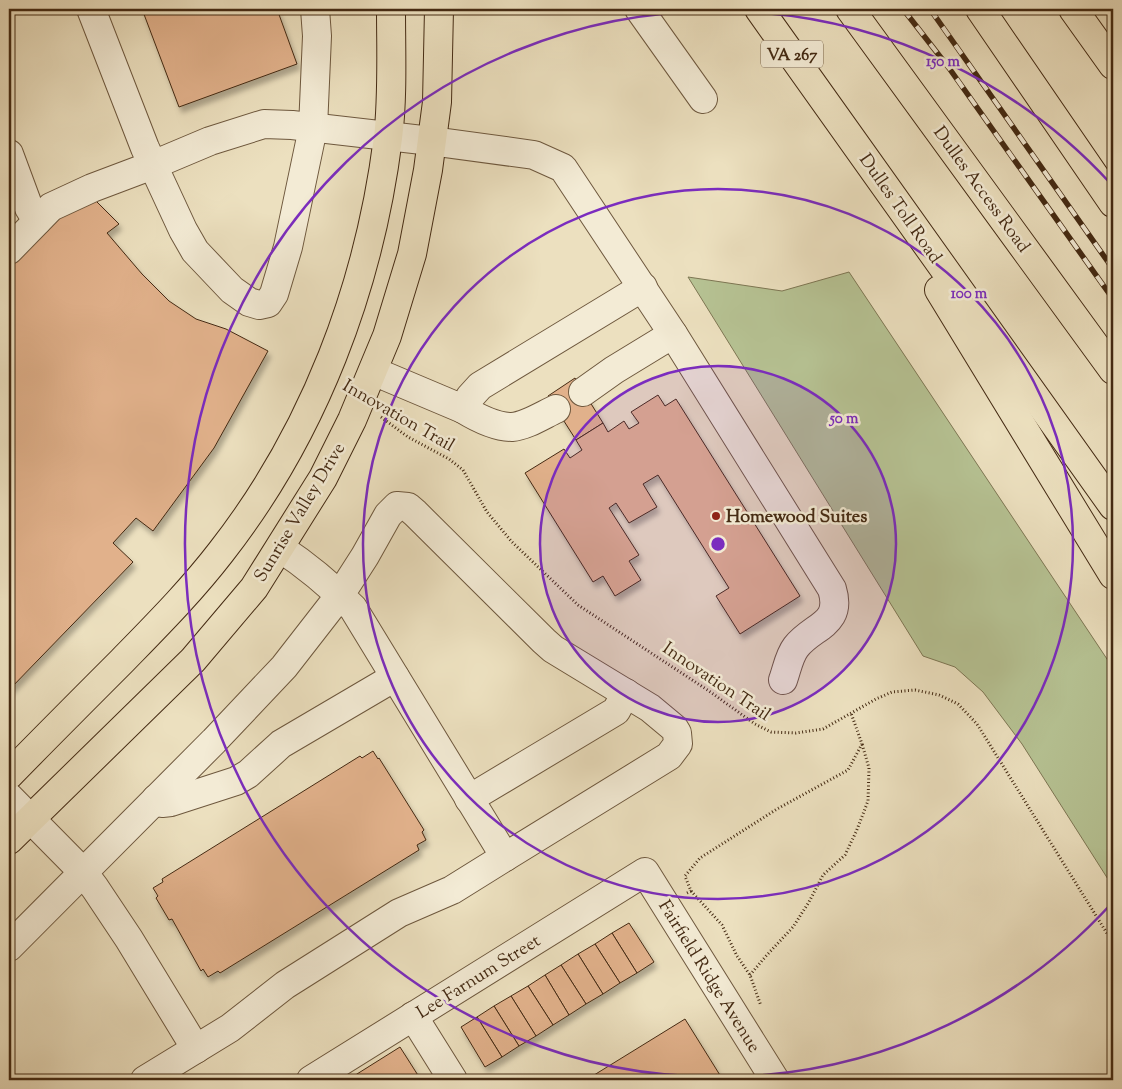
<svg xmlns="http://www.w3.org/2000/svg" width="1122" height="1089" viewBox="0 0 1122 1089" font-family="'Sorts Mill Goudy',serif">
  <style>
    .green { fill: #b6c293; stroke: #7d7653 }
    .building { fill: #e1b18b; stroke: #442a13; filter: url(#shadow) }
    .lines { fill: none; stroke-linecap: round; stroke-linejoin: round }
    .minor-casing { stroke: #6e583e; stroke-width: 30 }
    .major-casing { stroke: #442a13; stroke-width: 30 }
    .highway-casing { stroke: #442a13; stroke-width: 30 }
    .path { stroke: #442a13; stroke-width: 3; stroke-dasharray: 1 2.5; stroke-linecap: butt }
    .minor { stroke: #f3ebd5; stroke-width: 28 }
    .major { stroke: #ece0bf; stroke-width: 28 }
    .highway { stroke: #ece0bf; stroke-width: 28 }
    .rail-casing { stroke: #442a13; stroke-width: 5.5 }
    .rail { stroke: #f3ebd5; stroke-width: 4; stroke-dasharray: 11; stroke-linecap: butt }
    .ring { fill: none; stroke: #7b2cbf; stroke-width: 2.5 }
    .poi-dot { fill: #8f2418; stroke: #f3ebd5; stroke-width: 2 }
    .labels { text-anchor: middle; stroke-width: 5; stroke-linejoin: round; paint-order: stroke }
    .shield { fill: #f3ebd5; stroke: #78644d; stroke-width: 1 }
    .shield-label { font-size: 16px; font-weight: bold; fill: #442a13 }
    .street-label { font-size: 18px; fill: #442a13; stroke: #f3ebd5 }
    .poi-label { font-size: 18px; font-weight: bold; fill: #442a13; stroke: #f3ebd5; text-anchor: start }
    .centre { fill: #7b2cbf; stroke: #f3ebd5; stroke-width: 2.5 }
    .ring-label { font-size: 15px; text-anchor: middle; font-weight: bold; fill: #7b2cbf; stroke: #f3ebd5; stroke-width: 5; stroke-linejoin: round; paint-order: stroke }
  </style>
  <defs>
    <filter id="shadow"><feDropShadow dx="3" dy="5.5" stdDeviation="2.5" flood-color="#0004"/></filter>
  </defs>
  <rect width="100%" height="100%" fill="#ece0bf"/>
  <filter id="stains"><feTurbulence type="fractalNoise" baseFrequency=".004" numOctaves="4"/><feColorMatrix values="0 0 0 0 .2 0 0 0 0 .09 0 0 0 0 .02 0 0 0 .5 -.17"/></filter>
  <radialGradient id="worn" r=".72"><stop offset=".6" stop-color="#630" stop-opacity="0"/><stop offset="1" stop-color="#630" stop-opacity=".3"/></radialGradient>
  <path class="green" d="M849,272L1113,668V887L1022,744L983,692L955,667L923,656L688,277L782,291Z"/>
  <g class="building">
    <path d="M142,9H277L297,64L179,107Z"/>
    <path d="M96,201L119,224L107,233L142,274L169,301L196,319L226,329L268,351L214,448L153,531L136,518L113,543L133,562L9,690V265L55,217Z"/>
    <path d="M575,378L603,423L576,440L548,396Z"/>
    <path d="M658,395L665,406L676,399L800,596L740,634L716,596L729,588L658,475L643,484L657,507L629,523L616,503L609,508L639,555L629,561L641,580L615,596L603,576L593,582L525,473L564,449L570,458L582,450L576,440L603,423L608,432L624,421L629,429L639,423L631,412Z"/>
    <path d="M373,751L378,759L379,758L424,830L422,832L426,840L417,845L419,850L220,973L218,971L208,977L203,969L201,971L172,919L169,920L156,898L158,896L153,888L163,882L162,879L360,756L362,758Z"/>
    <path d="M629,923L654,962L637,973L612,933Z"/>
    <path d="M612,933L637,973L620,983L595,944Z"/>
    <path d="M595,944L620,983L603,994L578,954Z"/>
    <path d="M578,954L603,994L586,1004L561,965Z"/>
    <path d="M561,965L586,1004L569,1015L545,975Z"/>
    <path d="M545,975L569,1015L553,1025L528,986Z"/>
    <path d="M528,986L553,1025L536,1036L511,996Z"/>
    <path d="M511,996L536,1036L519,1046L494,1006Z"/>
    <path d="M494,1006L519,1046L502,1057L477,1017Z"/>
    <path d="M477,1017L502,1057L485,1067L461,1027Z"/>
    <path d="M685,1019L723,1080H586Z"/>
    <path d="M400,1047L421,1080H349V1079Z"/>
  </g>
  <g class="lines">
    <defs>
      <g id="minor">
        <path d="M91,9L145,148L183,230L195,251L232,290L249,302L259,305L268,303L274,294L288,247L313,128L317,36L315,9"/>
        <path d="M639,9L703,99"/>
        <path d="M9,154L29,208L37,221"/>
        <path d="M9,250L51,207L92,188L153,165L210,141L264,124L292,125L431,141L534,155L563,168L673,334L832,589C843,625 813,625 796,647C789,656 787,669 783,680"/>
        <path d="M373,371L463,409L470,397L480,386L643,287"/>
        <path d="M583,392L614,370L673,334"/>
        <path d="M463,409C476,417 496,427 512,427C526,426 543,415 556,409"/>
        <path d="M9,797L83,872L95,888L129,939L196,1049"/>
        <path d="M156,799L162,803L171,802L236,781L248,774L281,744L395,677"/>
        <path d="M469,799L616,711L626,693"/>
        <path d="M9,947L214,741L284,667L340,595L365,556L388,515L397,506L408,507L415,513L544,641L553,649L650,708L674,728L677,733L678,744L669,756L505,857L353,608C331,586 306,565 280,548"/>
        <path d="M413,1016L453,1080"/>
        <path d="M145,1080L230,1028L285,985L399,913L452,890L505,857"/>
        <path d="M311,1080L645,872L775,1080"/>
      </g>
      <g id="major">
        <path d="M9,775C46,737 84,699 122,661C156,626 191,591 221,552C314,433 369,288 388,138C393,96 391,51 391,9"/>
        <path d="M9,840L193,660L254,588L323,478L352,420L387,336L412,254L428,170L437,102L439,9"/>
      </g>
      <g id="highway">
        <path d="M759,9L1113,506"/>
        <path d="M850,9L1113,370"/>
        <path d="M980,9L1113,203"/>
        <path d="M1073,9L1113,65"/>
        <path d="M939,290L1113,575"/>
      </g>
    </defs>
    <use href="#minor" class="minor-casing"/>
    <use href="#major" class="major-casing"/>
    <use href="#highway" class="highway-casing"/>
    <g class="path">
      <path d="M381,417L408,437L449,459L463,470L487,512L512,542L578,605L709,691L755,724L771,732L796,733L823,729L876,699L892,692L915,690L939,695L958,704L977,724L1113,943"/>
      <path d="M691,891L722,925L737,956L750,975L761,1006"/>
      <path d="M687,893L691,891L685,876L700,858L777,809L848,770L862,744L851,713"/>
      <path d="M750,975L766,956L793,927L809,902L823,875L845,855L856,832L868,801L869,768L862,744"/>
    </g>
    <use href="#minor" class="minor"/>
    <use href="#major" class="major"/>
    <use href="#highway" class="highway"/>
    <defs>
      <g id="rail">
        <path d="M903,9L949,68L1113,299"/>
        <path d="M930,9L1113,269"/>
      </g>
    </defs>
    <use href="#rail" class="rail-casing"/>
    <use href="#rail" class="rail"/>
  </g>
  <circle cx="718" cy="544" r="178" fill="#7b2cbf" fill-opacity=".12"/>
  <g class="ring">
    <circle cx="718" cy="544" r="178"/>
    <circle cx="718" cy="544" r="355"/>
    <path d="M1111 904A533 533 0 1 1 1111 184"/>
  </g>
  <circle class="poi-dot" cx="716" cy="516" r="5"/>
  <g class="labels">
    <rect class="shield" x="761" y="40.5" width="62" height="27" rx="4"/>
    <g class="shield-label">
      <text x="792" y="60">VA 267</text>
    </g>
    <g class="street-label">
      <text transform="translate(982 189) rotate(54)" y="6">Dulles Access Road</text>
      <text transform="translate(901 208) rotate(55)" y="6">Dulles Toll Road</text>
      <text transform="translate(399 415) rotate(30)" y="6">Innovation Trail</text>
      <text transform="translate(299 512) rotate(-59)" y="6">Sunrise Valley Drive</text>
      <text transform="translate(717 681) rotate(34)" y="6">Innovation Trail</text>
      <text transform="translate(478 976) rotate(-32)" y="6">Lee Farnum Street</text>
      <text transform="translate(710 976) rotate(58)" y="6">Fairfield Ridge Avenue</text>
    </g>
    <g class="poi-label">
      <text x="726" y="522">Homewood Suites</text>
    </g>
  </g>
  <circle cx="718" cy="544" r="8" class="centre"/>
  <g class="ring-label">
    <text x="943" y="66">150 m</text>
    <text x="969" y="298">100 m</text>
    <text x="844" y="423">50 m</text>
  </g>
  <rect width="1122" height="1089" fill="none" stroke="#ece0bf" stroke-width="30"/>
  <rect x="10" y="10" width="1102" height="1069" fill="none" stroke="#442a13" stroke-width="2.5"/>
  <rect x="15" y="15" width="1092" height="1059" fill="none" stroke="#442a13"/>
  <rect width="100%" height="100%" filter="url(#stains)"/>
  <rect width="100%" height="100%" fill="url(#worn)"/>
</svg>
